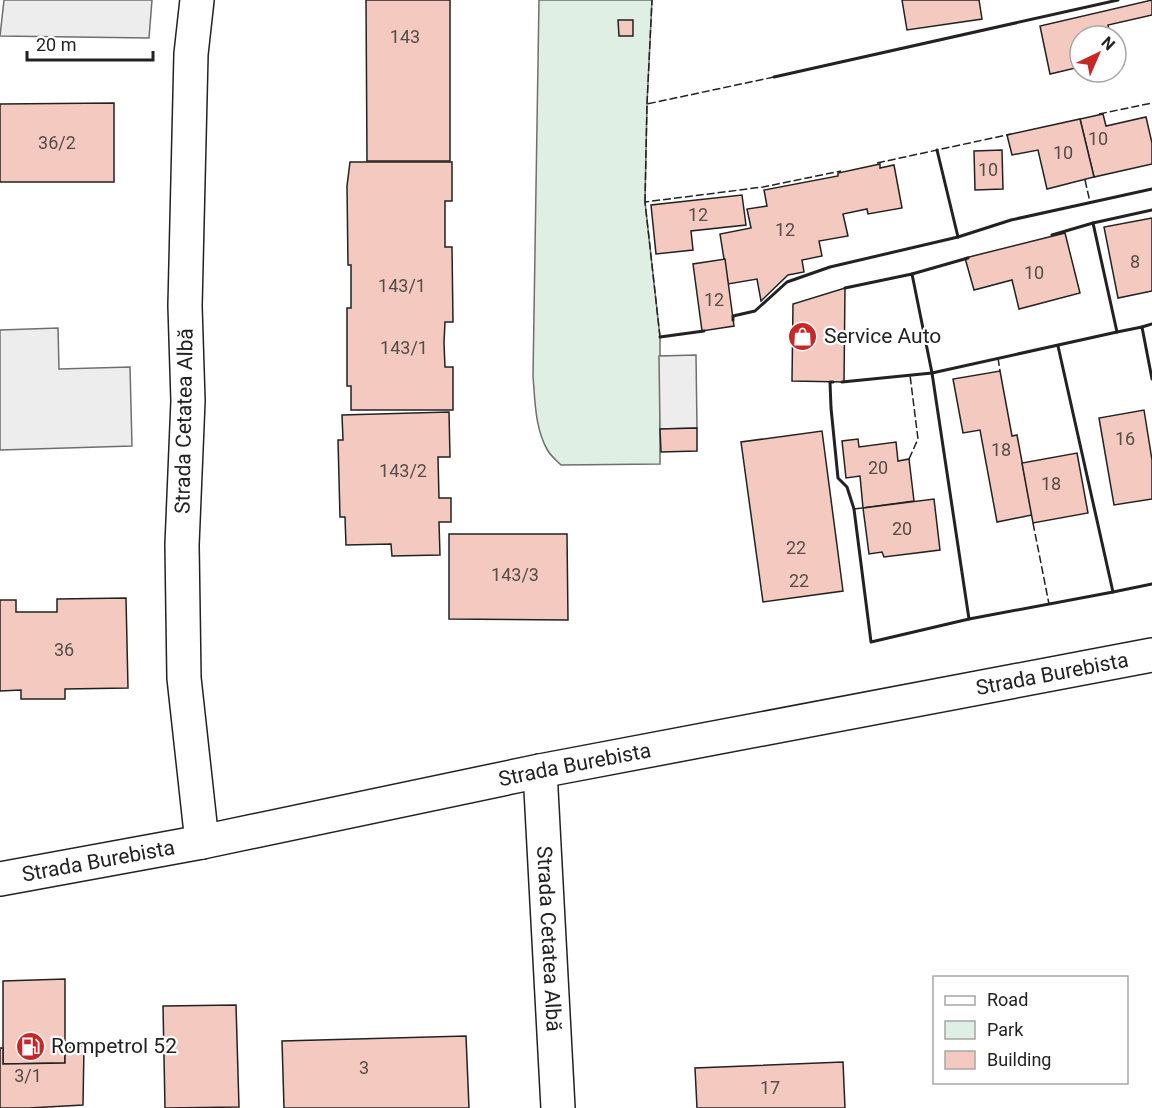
<svg xmlns="http://www.w3.org/2000/svg" width="1152" height="1108" viewBox="0 0 1152 1108" font-family="Roboto,sans-serif">
  <style>
    .green { fill: #e0efe3; stroke: #6f6f6f; stroke-width: 1.5 }
    .parking { fill: #ededed; stroke: #6f6f6f; stroke-width: 1.5 }
    .building { fill: #f3c9c0; stroke: #222; stroke-width: 1.5 }
    .lines { fill: none; stroke-linecap: round; stroke-linejoin: round }
    .minor-casing { stroke: #222; stroke-width: 36 }
    .major-casing { stroke: #222; stroke-width: 36 }
    .minor { stroke: #fff; stroke-width: 33 }
    .major { stroke: #fff; stroke-width: 33 }
    .fence { stroke: #222; stroke-width: 1.5; stroke-dasharray: 8 3; stroke-linecap: butt }
    .wall { stroke: #222; stroke-width: 3 }
    .labels { text-anchor: middle; stroke-width: 4.5; stroke-linejoin: round; paint-order: stroke }
    .number-label { font-size: 18px; fill: #564c4a }
    .poi-label { font-size: 21px; fill: #222; stroke: #fff; text-anchor: start }
    .street-label { font-size: 21px; fill: #222; stroke: #fff }
  </style>
  <rect width="100%" height="100%" fill="#fff"/>
  <path class="green" d="M539,0H652L647,104L645,202L660,337V464L561,465C557,461 551,456 548,451C535,429 535,401 533,376Z"/>
  <g class="parking">
    <path d="M4,0H152L149,38L0,36Z"/>
    <path d="M58,328L59,369L130,367L132,446L0,450V330Z"/>
    <path d="M696,355L697,428L660,429L659,356Z"/>
  </g>
  <g class="building">
    <path d="M366,0H450V161H367Z"/>
    <path d="M902,0H979L982,19L907,30Z"/>
    <path d="M1152,0V15L1108,25L1110,36H1080V67L1050,74L1040,26Z"/>
    <path d="M618,20H633V36H619Z"/>
    <path d="M114,103V182H0V104Z"/>
    <path d="M1103,114L1106,126L1146,117L1152,143V164L1094,177L1080,119Z"/>
    <path d="M1080,119L1094,177L1047,189L1038,150L1012,155L1007,135Z"/>
    <path d="M1002,150L1003,189L975,190L974,151Z"/>
    <path d="M350,162H452V201H445V247H452L453,322H445L444,343L445,367H453V410H351V386H347V308H351V265H348L347,186Z"/>
    <path d="M880,164V168L894,165L902,208L868,214L867,209L843,214L848,236L819,241L822,256L802,260L804,272L788,275L761,301L757,279L728,284L720,234L751,228L747,209L767,206L764,190L838,176V173Z"/>
    <path d="M742,195L746,225L691,231L693,250L656,254L651,205Z"/>
    <path d="M1152,218V291L1118,298L1104,227Z"/>
    <path d="M1065,233L1080,293L1019,309L1012,280L974,290L965,258Z"/>
    <path d="M725,259L734,326L702,331L693,264Z"/>
    <path d="M845,288L844,382L792,381L793,304Z"/>
    <path d="M1000,371L1012,436L1017,435L1032,515L997,522L980,430L963,433L953,379Z"/>
    <path d="M1144,410L1152,460V499L1114,505L1099,418Z"/>
    <path d="M449,412L450,457H438L439,498H451V522H439L440,555L392,556L391,544L346,545L345,517H340L338,440H343L342,415Z"/>
    <path d="M697,428V451L661,452L660,429Z"/>
    <path d="M822,431L843,591L763,602L741,442Z"/>
    <path d="M858,439L859,447L896,442L898,461L909,459L914,501L863,508L860,476L846,478L842,441Z"/>
    <path d="M1077,453L1088,513L1033,523L1022,463Z"/>
    <path d="M934,499L940,550L884,557L882,552L869,554L863,508Z"/>
    <path d="M449,534H567L568,620L449,619Z"/>
    <path d="M126,598L128,688L65,689V699H21V690L0,691V600H16V612H57V599Z"/>
    <path d="M65,979V1063L3,1064V981Z"/>
    <path d="M236,1005L239,1107L165,1108L163,1006Z"/>
    <path d="M466,1036L469,1108H284L282,1041Z"/>
    <path d="M84,1046L83,1105L29,1108H0V1048H3V1064L65,1063V1048Z"/>
    <path d="M843,1062L845,1108H697L695,1068Z"/>
  </g>
  <g class="lines">
    <defs>
      <g id="minor">
        <path d="M197,0L191,54L185,306L188,401L182,545L184,678L202,842"/>
        <path id="s1" d="M540,771L558,1108"/>
      </g>
      <g id="major">
        <path id="s2" d="M0,879L202,842L540,771L1152,655"/>
      </g>
    </defs>
    <use href="#minor" class="minor-casing"/>
    <use href="#major" class="major-casing"/>
    <use href="#minor" class="minor"/>
    <use href="#major" class="major"/>
    <g class="fence">
      <path d="M647,104L652,0"/>
      <path d="M1099,114L1152,103"/>
      <path d="M877,163L1011,134"/>
      <path d="M1085,180L1090,202"/>
      <path d="M645,202L647,104L774,77"/>
      <path d="M660,337L645,202L763,187L841,171"/>
      <path d="M998,358L1000,371"/>
      <path d="M909,459L918,439L910,375"/>
      <path d="M854,509L863,508"/>
      <path d="M1033,523L1049,604"/>
    </g>
    <g class="wall">
      <path d="M774,77L1118,0"/>
      <path d="M937,150L958,237"/>
      <path d="M1093,223L1152,210"/>
      <path d="M912,274L968,258"/>
      <path d="M733,320V316L755,311L787,282L830,267L958,237L1011,220L1152,189"/>
      <path d="M1142,327L1152,324"/>
      <path d="M1117,332L1142,327L1152,379"/>
      <path d="M660,337L704,331"/>
      <path d="M833,382H830L831,408L838,478L847,487L854,509L871,642L969,619L932,373L1117,332L1093,223L1052,235"/>
      <path d="M842,382L932,373L912,274L845,288"/>
      <path d="M1113,592L1152,584"/>
      <path d="M969,619L1113,592L1058,346"/>
    </g>
  </g>
  <defs>
    <symbol id="shop-disc" viewBox="-11 -11 22 22"><circle r="9.5" fill="#c62828" stroke="#fff"/><path d="M-5-2.5h2.3a2.7 3.5 0 0 1 5.4 0H5L5.5 6h-11ZM-1.5-2.5h3a1.5 2.3 0 0 0-3 0Z" fill="#fff"/></symbol>
    <symbol id="fuel-disc" viewBox="-11 -11 22 22"><circle r="9.5" fill="#c62828" stroke="#fff"/><path d="M-5.5-6h7V0h2V4h1.3V-2.5L3-4.5l.8-.8L6-3V5H2.5V1h-1V6h-7ZM-4.2-4.7v3.2H.2V-4.7Z" fill="#fff"/></symbol>
  </defs>
  <g fill-rule="evenodd">
    <use href="#shop-disc" x="786" y="320" width="33" height="33"/>
    <use href="#fuel-disc" x="14" y="1030" width="33" height="33"/>
  </g>
  <g class="labels">
    <g class="number-label">
      <text x="405" y="43">143</text>
      <text x="1098" y="145">10</text>
      <text x="57" y="149">36/2</text>
      <text x="1063" y="159">10</text>
      <text x="988" y="176">10</text>
      <text x="698" y="221">12</text>
      <text x="785" y="236">12</text>
      <text x="1135" y="268">8</text>
      <text x="1034" y="279">10</text>
      <text x="402" y="292">143/1</text>
      <text x="714" y="306">12</text>
      <text x="404" y="354">143/1</text>
      <text x="1125" y="445">16</text>
      <text x="1001" y="456">18</text>
      <text x="878" y="474">20</text>
      <text x="403" y="477">143/2</text>
      <text x="1051" y="490">18</text>
      <text x="902" y="535">20</text>
      <text x="796" y="554">22</text>
      <text x="515" y="581">143/3</text>
      <text x="799" y="587">22</text>
      <text x="64" y="656">36</text>
      <text x="364" y="1074">3</text>
      <text x="28" y="1082">3/1</text>
      <text x="770" y="1094">17</text>
    </g>
    <g class="poi-label">
      <text x="824" y="343">Service Auto</text>
      <text x="51" y="1053">Rompetrol 52</text>
    </g>
    <g class="street-label">
      <text transform="translate(184 421) rotate(-89)" y="7">Strada Cetatea Albă</text>
      <text dy="7" stroke="none"><textPath href="#s2" startOffset="1072">Strada Burebista</textPath></text>
      <text dy="7" stroke="none"><textPath href="#s2" startOffset="586">Strada Burebista</textPath></text>
      <text dy="7" stroke="none"><textPath href="#s2" startOffset="100">Strada Burebista</textPath></text>
      <text dy="7" stroke="none"><textPath href="#s1" startOffset="168">Strada Cetatea Albă</textPath></text>
    </g>
  </g>
  <rect x="933" y="976" width="195" height="108" fill="#ffffff" stroke="#a7a7a7" stroke-width="1.5"/>
  <rect x="945" y="996" width="30" height="9" fill="#ffffff" stroke="#a7a7a7" stroke-width="1.5"/>
  <text x="987" y="1006" font-size="18" fill="#222222">Road</text>
  <rect x="945" y="1021" width="30" height="18" fill="#e0efe3" stroke="#a7a7a7" stroke-width="1.5"/>
  <text x="987" y="1036" font-size="18" fill="#222222">Park</text>
  <rect x="945" y="1051" width="30" height="18" fill="#f3c9c0" stroke="#a7a7a7" stroke-width="1.5"/>
  <text x="987" y="1066" font-size="18" fill="#222222">Building</text>
  <g transform="translate(1098 54) rotate(44)"><circle r="28" fill="#ffffff" stroke="#a7a7a7" stroke-width="1.5"/>
  <path d="M0-4.5L10 22L0 15L-10 22Z" fill="#c62828"/>
  <text y="-9" font-size="16" font-weight="bold" text-anchor="middle" fill="#222222">N</text>
  </g>
  <path d="M27 51v9h126v-9" fill="none" stroke="#222222" stroke-width="3"/>
  <text x="36" y="51" font-size="18" fill="#222222" stroke="#ffffff" stroke-width="4.5" paint-order="stroke">20 m</text>
</svg>
